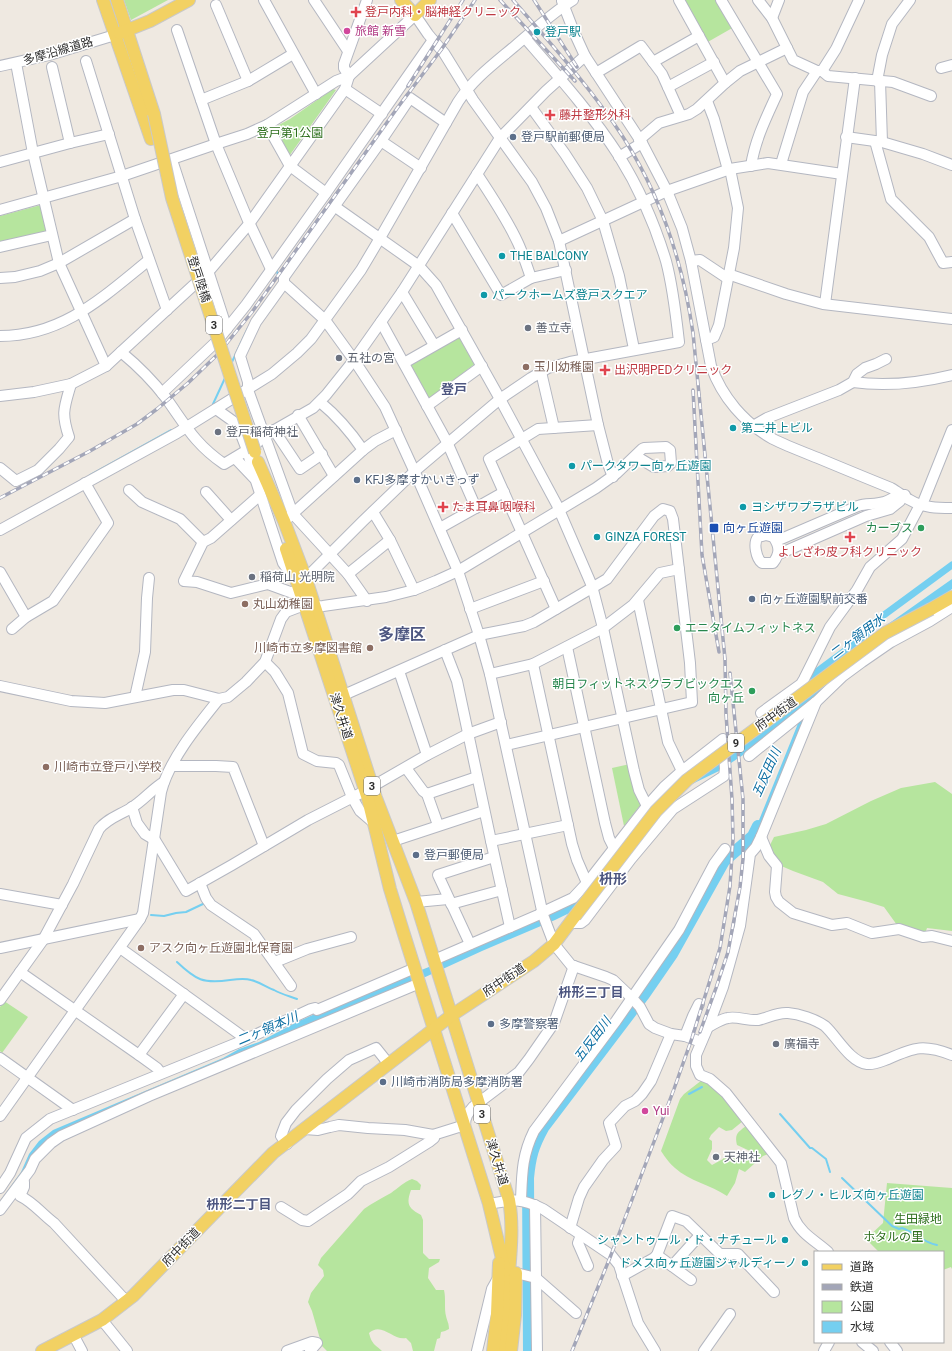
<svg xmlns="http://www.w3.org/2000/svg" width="952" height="1351" viewBox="0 0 952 1351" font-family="Roboto,'Noto Sans JP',sans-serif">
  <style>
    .green { fill: #b6e59e }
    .water { fill: #75cff0 }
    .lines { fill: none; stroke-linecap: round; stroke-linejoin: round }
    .stream { stroke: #75cff0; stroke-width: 2 }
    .canal { stroke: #75cff0; stroke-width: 7 }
    .river { stroke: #75cff0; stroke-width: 12 }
    .minor-casing { stroke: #b4b7c1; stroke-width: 12 }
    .major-casing { stroke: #c9c9c9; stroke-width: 14 }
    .minor { stroke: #fff; stroke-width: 10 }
    .major { stroke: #f2d163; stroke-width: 12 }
    .rail-casing { stroke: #a3a6b8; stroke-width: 3.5 }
    .rail { stroke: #fff; stroke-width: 2; stroke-dasharray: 6; stroke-linecap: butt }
    .major-bridge-casing { stroke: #c9c9c9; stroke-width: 14; stroke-linecap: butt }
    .major-bridge { stroke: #f2d163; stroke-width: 12 }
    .health-dot { fill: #e0444e; stroke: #fff; stroke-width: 1.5 }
    .hotel-dot { fill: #d1479c; stroke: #fff; stroke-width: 1.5 }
    .culture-dot { fill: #0f9aa8; stroke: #fff; stroke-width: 1.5 }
    .service-dot { fill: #5c6f8a; stroke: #fff; stroke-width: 1.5 }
    .worship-dot { fill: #6b7280; stroke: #fff; stroke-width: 1.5 }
    .education-dot { fill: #8d6e63; stroke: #fff; stroke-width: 1.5 }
    .transit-dot { fill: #1a4fb4; stroke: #fff; stroke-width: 1.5 }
    .leisure-dot { fill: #2e9e5b; stroke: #fff; stroke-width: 1.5 }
    .labels { text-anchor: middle; stroke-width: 3; stroke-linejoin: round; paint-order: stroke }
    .shield { fill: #fff; stroke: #6d6d6d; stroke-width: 1 }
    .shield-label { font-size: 11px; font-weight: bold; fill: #2e2e2e }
    .health-label { font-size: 12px; fill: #be3a42; stroke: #fff; text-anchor: start }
    .hotel-label { font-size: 12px; fill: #b23c85; stroke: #fff; text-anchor: start }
    .culture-label { font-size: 12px; fill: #0d838f; stroke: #fff; text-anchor: start }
    .street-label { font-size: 12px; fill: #2e2e2e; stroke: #fff }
    .park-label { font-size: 12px; fill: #2c6e1b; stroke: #fff }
    .service-label { font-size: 12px; fill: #4e5e75; stroke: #fff; text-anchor: start }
    .worship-label { font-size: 12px; fill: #5b616d; stroke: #fff; text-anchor: start }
    .education-label { font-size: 12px; fill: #785e54; stroke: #fff; text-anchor: start }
    .transit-label { font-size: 12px; fill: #164399; stroke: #fff; text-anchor: start }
    .leisure-label { font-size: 12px; fill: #27864d; stroke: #fff; text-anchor: end }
    .neighbourhood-label { font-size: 13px; font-weight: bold; fill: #4d5680; stroke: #fff }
    .water-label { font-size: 13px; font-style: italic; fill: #0d6fa3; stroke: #fff }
    .quarter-label { font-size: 14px; font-weight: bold; fill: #4d5680; stroke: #fff }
    .district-label { font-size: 16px; font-weight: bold; fill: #4d5680; stroke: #fff }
  </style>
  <rect width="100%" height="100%" fill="#efe9e1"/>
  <g class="green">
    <path d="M124,0H168L131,20Z"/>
    <path d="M686,0H718L734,27L706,43L683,1Z"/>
    <path d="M333,89L336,90L287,159L273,128L290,119Z"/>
    <path d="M41,205L48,231L0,244V216Z"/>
    <path d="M460,336L476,363L428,400L409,365Z"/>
    <path d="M630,764L642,803L624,826L612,768Z"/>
    <path d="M935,782L952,794V931L927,928L925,934L897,925L884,907L868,902L838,894L823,882L793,871L779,865L769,847L774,837L806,830L826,824L871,801L901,788Z"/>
    <path d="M4,1001L28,1017L2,1053L0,1051V1007Z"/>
    <path d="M702,1080L721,1094L743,1121L732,1130L726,1131L719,1127L711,1135L709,1139L712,1141V1149L707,1160L712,1165L723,1159L727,1154L733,1152L735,1158L745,1161L750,1151L737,1145C734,1133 739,1132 747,1125L771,1153L763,1156L745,1172L739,1169L735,1183L727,1196C711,1185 689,1181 675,1168C670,1164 665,1157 661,1151L680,1099L684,1094Z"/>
    <path d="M412,1179L417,1181L421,1185L420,1190H411C406,1204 408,1208 421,1215L423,1220V1253L429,1259H440L439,1262L429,1268L428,1278L436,1290H444C446,1298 444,1309 446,1316C447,1321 449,1323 449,1329L445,1331L441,1332L440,1338L437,1339L434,1351H413L411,1343L406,1338C393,1341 382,1321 369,1333C372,1345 375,1344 382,1351H327L322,1346L312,1311L308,1302L311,1293L324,1276L323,1270L318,1265L321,1258L364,1209C372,1203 382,1198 391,1193C398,1188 404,1182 412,1179Z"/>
    <path d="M887,1183L952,1188V1269L951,1267L943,1270V1252H879L866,1239L883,1223Z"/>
  </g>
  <path class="water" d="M952,579V589L855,660L825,687L756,840L749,847V835L755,830L799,721L773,731L743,755L719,771L692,784L663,810L590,903L555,920L482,951L386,995L63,1132L0,1208V1201L21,1172L29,1154L39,1141L53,1130L223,1058L239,1049L259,1042L299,1021L356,996L444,961L537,919L580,898L665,794L881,629Z"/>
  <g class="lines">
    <g class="stream">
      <path d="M276,270L280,279"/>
      <path d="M231,364L248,328"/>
      <path d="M213,404L225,378"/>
      <path d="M90,475L171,430"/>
      <path d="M151,915L164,916L176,913L186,912L205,903"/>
      <path d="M177,962C196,980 203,984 230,980C237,979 245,978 251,980C260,982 266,987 274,990C281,994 289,996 297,999"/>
      <path d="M689,1094L702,1087"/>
      <path d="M780,1114L810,1148H812L826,1159L830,1172"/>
      <path d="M842,1178L892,1226L899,1229L902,1228C916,1233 922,1242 937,1245"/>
    </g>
    <g class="canal">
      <path d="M811,676L866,635L869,626L952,565"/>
      <path d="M710,879L716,877"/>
    </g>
    <path class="river" d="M529,1351L528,1178C530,1157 533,1146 543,1128L643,996L672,954L724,861L753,836L758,826"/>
    <defs>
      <g id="minor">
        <path d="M264,0L316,94"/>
        <path d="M314,0L348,51"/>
        <path d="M679,0L725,83"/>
        <path d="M721,0L777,94C766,118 755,140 751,166"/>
        <path d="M758,0L772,18L793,60L817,71H822L828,76L893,82L931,96"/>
        <path d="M562,1L574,32L585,56L642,143L667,191L682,228L691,261L711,366C722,397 744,423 773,439C787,446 803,452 818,458C842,468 866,478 891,488C898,492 904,497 910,500C923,508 938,508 952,508"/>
        <path d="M216,5L248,81"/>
        <path d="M772,18L779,0"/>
        <path d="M177,30L216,144L247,218L271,269"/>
        <path d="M86,61L135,219L167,310"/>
        <path d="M653,62L699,36"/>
        <path d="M16,63L33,153L59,263L106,366"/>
        <path d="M0,66L49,55L115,35"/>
        <path d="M52,67L70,143"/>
        <path d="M941,68L952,65"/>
        <path d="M822,71L836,49L859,0"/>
        <path d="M596,73L641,46L662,74L681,116"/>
        <path d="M349,76L344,68V64L367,0"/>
        <path d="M877,81L882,55L892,24L910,0"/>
        <path d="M880,81L882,142"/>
        <path d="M668,87L714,62"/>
        <path d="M345,89L382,114"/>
        <path d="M201,100L248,81L293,54"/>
        <path d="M707,101L714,119L728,170"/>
        <path d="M531,107L565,154L587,188L603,221L619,276L634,349"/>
        <path d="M267,125L290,166L326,193"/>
        <path d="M846,137L882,142L923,154L952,165"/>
        <path d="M639,140L659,123L689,114L697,109L725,83L740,71L787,48"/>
        <path d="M381,141L410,98L446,123"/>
        <path d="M875,141L891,199L929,237L943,263L952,262"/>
        <path d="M619,157L642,143"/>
        <path d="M172,160L227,329"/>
        <path d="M0,162L70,143L109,134"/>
        <path d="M781,164L803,92L817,71"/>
        <path d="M477,174C492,197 507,219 518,243C523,254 527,266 531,278"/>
        <path d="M334,206L419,266L436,285L500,399L557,505L592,586L603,628L634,771L639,790L647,806"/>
        <path d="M0,210L122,176L216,144L247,134L267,125L336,81L349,76L415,15L428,34L444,53L473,100L532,182L546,208L559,241L598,425L608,464L613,477"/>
        <path d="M452,213L501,295L531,278L566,270"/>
        <path d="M559,241L667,191L730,169L768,163L842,174"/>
        <path d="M0,247L52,235"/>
        <path d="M691,261L700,260L727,278"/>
        <path d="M728,274L786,294L823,304L952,319"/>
        <path d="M0,278L15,277L40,271L59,263L135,219"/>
        <path d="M284,283L325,320L354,360L385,407L417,477L458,571L479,635L490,674L543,915L554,944L571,965L606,977L613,980L632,998L640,1007L649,1024L655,1028L671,1034L685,1036L701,1042"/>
        <path d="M402,292L434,345"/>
        <path d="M825,304L855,78"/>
        <path d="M381,322L447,442L476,508"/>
        <path d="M0,336C63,336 103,297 149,260"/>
        <path d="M706,340L714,337L719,325L734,248L738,208L730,169"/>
        <path d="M121,352C138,366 153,381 166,398C186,426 195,444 224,464L254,446L264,436L313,408L326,395L354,360L402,292L500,138L546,91L585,56"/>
        <path d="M404,363L462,330"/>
        <path d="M541,372L554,428"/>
        <path d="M853,382C887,387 919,383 952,375"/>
        <path d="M162,393L217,341L246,305L326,193L433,40"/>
        <path d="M0,396L34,392L71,384L106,366L121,352L209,271L249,224L345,89L349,76"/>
        <path d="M320,402C337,416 350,431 363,450"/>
        <path d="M427,406L482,366"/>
        <path d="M216,409L237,424L247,450L255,478L283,563L290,573L295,574"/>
        <path d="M298,415L334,476"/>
        <path d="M753,426L767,418L839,390L853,382L857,374L865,368L876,364L886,359"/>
        <path d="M274,430L300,469L322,454"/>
        <path d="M235,458L254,478"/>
        <path d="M0,468L16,481L38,470L59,449L69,437C61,413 64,408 71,384"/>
        <path d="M129,490L142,502L180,519L203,542"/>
        <path d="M206,492L231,520"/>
        <path d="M260,495L211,538L203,542L184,581L197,582L231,593L268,584L290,592H295L299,586"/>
        <path d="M924,500L952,430"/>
        <path d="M373,512L390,540L414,590"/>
        <path d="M288,518L363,450L375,441L396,430"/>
        <path d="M440,528L504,492"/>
        <path d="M0,530L177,433L272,374L297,353L311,339L361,270L380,238L458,102C473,79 495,63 515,46C534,30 552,13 573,0"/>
        <path d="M774,538C780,547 780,554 773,563H762C756,558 753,543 758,537L766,535L781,539L858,506C866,503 875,505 884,502C892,500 896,494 905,495"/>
        <path d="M779,554L866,516L890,509L900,501L903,495"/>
        <path d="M0,572L26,617"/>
        <path d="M348,574L390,540"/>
        <path d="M306,578L363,521L415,471L500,399L531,378L548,368L570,362L679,342C676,315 673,287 666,261C655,225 639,188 619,156C592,114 558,76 525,38"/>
        <path d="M638,600L668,742L682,771"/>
        <path d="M367,601L348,574L293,514L248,390V382L240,356L256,322L284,283V277L381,141L421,168"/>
        <path d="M470,609L544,581"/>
        <path d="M556,609L489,459L538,429L598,425"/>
        <path d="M12,629L26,617L53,601L108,523L85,483"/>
        <path d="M567,647L605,823L609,838L614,848"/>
        <path d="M445,650L457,681L491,841"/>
        <path d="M265,662L275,672L288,693L303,754L317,761L336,763L339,765L352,797L360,811L375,824"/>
        <path d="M533,664L572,844L577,860L587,883"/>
        <path d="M399,671L427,755"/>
        <path d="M490,674L533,664L603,628L633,605L660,573L679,569"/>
        <path d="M0,686L71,701L105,703L173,690H184L219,699L228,697L246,682L265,662L281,619L286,612L299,607L323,606L386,597L414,590L436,581L458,571L596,488L617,473L642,449L644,448L666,447L670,450L671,463L668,466L654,467L639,458L631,460"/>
        <path d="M135,697L145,652L147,598L149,578"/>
        <path d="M337,698L479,635L524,626L534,622L607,579L654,516L663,509L670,511L673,519L690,663L692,702L506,745"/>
        <path d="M816,702L761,837L756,847L750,854L740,926L723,987L708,1027L696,1055V1066L700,1075L710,1079L726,1093L781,1163L794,1218C801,1234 816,1241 828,1252"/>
        <path d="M761,713L801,684L804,679L830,627L857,590L870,567L902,539L920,505"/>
        <path d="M749,756L816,702L843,676L862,662L891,642L930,621L952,607"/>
        <path d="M172,766H216L233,767L264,846"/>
        <path d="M406,768L423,791L427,794L438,825"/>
        <path d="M427,794L477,777"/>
        <path d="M132,807L137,823L145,834L155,840L186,891L232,865L308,820L361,793L427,755L468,734L501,722"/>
        <path d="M761,837L769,856L777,866L775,892L776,897L779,902L793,913L832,925L847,923L872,933L899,929L923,937L932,936L952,941"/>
        <path d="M393,841L484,811"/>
        <path d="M200,883L206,898L211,905L254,934L291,986"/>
        <path d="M0,894L62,905"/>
        <path d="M416,902L448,899"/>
        <path d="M451,904L502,890"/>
        <path d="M510,927L491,841L568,825"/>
        <path d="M470,944L438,875L494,857"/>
        <path d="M0,948L140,919"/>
        <path d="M120,948L246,1039"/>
        <path d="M434,960L538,915L543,912L573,898L587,883L647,806L664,787L682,771L723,739L725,769L724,776L673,809L631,859L585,920L581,923H570"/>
        <path d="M275,962L307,949L351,937"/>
        <path d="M20,972L139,1055L157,1068L161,1073"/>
        <path d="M0,1000L43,940L73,884L99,829C108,818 120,815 131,808C143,801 152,789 164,782"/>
        <path d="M708,1027C714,1024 721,1019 728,1018C737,1016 748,1021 758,1020C768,1018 777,1012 788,1013C799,1014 815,1019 825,1026C837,1037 850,1062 867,1064C874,1065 882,1061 888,1059C915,1047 924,1044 952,1055"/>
        <path d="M685,1036L693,1016L699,1004"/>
        <path d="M139,1055L184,994"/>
        <path d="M0,1058L73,1110"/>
        <path d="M0,1116L140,919L143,913L161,792C169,760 198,725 219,699"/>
        <path d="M305,1129L318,1130L330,1127L339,1125L368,1128L405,1130L433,1135L465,1125C465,1117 468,1113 473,1107L519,1072L529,1059L554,1023L574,966"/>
        <path d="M287,1144L281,1136L286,1123L296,1110L327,1079L349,1060L376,1048L388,1063"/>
        <path d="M24,1182V1187L20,1196C33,1202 42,1214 54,1223L126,1301"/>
        <path d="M0,1188L10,1173L26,1138L50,1119L242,1041L311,1009L315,1008L317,1010L415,968"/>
        <path d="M521,1200C522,1174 522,1155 534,1131L616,1021L679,930L714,864L725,849"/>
        <path d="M489,1204C513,1199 521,1198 543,1209L611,1255L619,1265L638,1323L655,1351"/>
        <path d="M535,1205L537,1351"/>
        <path d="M281,1207L302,1220L308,1221L348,1194L361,1181L389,1167L429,1142L434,1138L433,1135"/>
        <path d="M0,1210L30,1170L35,1159L51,1143L61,1136L149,1096L420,983"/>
        <path d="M570,1228L579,1198L584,1187L603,1160L616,1146L609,1123L625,1106L635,1101L642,1094L651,1081L671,1034"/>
        <path d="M581,1235L578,1243L588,1266"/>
        <path d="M657,1255L691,1280"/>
        <path d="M672,1266L700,1235"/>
        <path d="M516,1273L536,1278L576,1313"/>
        <path d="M622,1276L654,1258L657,1255L672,1216L686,1221L720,1254H738L774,1292"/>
        <path d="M102,1320L127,1351"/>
        <path d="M74,1336L82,1351"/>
        <path d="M862,1342L873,1351"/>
        <path d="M890,1342L897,1351"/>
        <path d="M287,1351L312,1342L317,1343L310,1351"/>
        <path d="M477,1351L492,1289L497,1280"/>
        <path d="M704,1351L730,1314"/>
        <path d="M824,1351L829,1342"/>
      </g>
      <g id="major">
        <path d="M103,0L151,139"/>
        <path d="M117,0L154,114"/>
        <path d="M401,0L415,15L430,0"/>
        <path d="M120,33L150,21L189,0"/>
        <path d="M258,462L284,521L306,579L376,798L416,902L509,1200C514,1228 510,1258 508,1286C506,1308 506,1329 502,1351"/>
        <path d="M286,549L368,799L390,889L402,928L489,1204L505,1271"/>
        <path d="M931,609L952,597"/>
        <path d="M42,1351L102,1320L133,1296L273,1153L452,1015L534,961L554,944L575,916"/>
        <path d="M493,1351L497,1314L499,1263"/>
        <path d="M511,1351L515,1315L516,1273"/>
      </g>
    </defs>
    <use href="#minor" class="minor-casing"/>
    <use href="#major" class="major-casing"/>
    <use href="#minor" class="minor"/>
    <use href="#major" class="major"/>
    <defs>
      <g id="rail">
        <path d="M500,0L575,81"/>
        <path d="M513,0C551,44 591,88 623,137C661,196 683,264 693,333L725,659L726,714L732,799L733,839L730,886L720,948L692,1038L674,1089L611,1255L572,1351"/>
        <path d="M534,0L577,67"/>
        <path d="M408,86L463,0"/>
        <path d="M693,390L702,555L719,652"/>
        <path d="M0,498L90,451L137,424L157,409L188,383L218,354L252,312L398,107L441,50L475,0"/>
        <path d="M700,1032L716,988L728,952L740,887L743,859V799L730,673"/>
      </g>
    </defs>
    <use href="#rail" class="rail-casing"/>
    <use href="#rail" class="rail"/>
    <defs>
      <g id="major-bridge">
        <path d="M154,114L172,198L255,452"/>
        <path d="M575,916L656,811L687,780L885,633L931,609"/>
      </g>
    </defs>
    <use href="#major-bridge" class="major-bridge-casing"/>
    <use href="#major-bridge" class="major-bridge"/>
  </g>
  <g class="health-dot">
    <path d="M354 6h4v4h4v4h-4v4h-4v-4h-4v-4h4z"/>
    <path d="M548 109h4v4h4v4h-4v4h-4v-4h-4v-4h4z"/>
    <path d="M603 364h4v4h4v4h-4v4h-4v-4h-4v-4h4z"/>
    <path d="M441 501h4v4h4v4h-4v4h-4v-4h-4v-4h4z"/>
    <path d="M848 531h4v4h4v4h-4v4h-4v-4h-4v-4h4z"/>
  </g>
  <g class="hotel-dot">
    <circle cx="347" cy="31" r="4"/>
    <circle cx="645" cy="1111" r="4"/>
  </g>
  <g class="culture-dot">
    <circle cx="537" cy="32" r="4"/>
    <circle cx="502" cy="256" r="4"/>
    <circle cx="484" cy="295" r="4"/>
    <circle cx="733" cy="428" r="4"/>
    <circle cx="572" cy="466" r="4"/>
    <circle cx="743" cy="507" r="4"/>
    <circle cx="597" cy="537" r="4"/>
    <circle cx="772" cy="1195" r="4"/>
    <circle cx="785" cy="1240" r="4"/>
    <circle cx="805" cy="1263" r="4"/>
  </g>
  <g class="service-dot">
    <circle cx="513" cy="137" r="4"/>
    <circle cx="357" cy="480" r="4"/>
    <circle cx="752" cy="599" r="4"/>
    <circle cx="416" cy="855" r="4"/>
    <circle cx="491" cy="1024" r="4"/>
    <circle cx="383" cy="1082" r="4"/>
  </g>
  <g class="worship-dot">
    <circle cx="528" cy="328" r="4"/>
    <circle cx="339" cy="358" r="4"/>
    <circle cx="218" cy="432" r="4"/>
    <circle cx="252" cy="577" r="4"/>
    <circle cx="776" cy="1044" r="4"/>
    <circle cx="716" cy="1157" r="4"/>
  </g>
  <g class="education-dot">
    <circle cx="526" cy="367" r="4"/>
    <circle cx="245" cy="604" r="4"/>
    <circle cx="370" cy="648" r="4"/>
    <circle cx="46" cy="767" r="4"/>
    <circle cx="141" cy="948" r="4"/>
  </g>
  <rect class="transit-dot" x="709" y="523" width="10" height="10" rx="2"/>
  <g class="leisure-dot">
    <circle cx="921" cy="528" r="4"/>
    <circle cx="677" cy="628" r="4"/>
    <circle cx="752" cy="691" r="4"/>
  </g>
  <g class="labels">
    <g class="shield">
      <rect x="206" y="316" width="16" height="18" rx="3"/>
      <rect x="728" y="734" width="16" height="18" rx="3"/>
      <rect x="364" y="777" width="16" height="18" rx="3"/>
      <rect x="474" y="1105" width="16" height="18" rx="3"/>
    </g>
    <g class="shield-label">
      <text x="214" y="329">3</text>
      <text x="736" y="747">9</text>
      <text x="372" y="790">3</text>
      <text x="482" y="1118">3</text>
    </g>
    <g class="health-label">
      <text x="365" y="16">登戸内科・脳神経クリニック</text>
      <text x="559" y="119">藤井整形外科</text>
      <text x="614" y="374">出沢明PEDクリニック</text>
      <text x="452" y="511">たま耳鼻咽喉科</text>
      <text x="850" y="556" text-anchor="middle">よしざわ皮フ科クリニック</text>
    </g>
    <g class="hotel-label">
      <text x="355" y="35">旅館 新雪</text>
      <text x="653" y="1115">Yui</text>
    </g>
    <g class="culture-label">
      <text x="545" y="36">登戸駅</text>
      <text x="510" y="260">THE BALCONY</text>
      <text x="492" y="299">パークホームズ登戸スクエア</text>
      <text x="741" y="432">第二井上ビル</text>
      <text x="580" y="470">パークタワー向ヶ丘遊園</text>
      <text x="751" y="511">ヨシザワプラザビル</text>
      <text x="605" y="541">GINZA FOREST</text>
      <text x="780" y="1199">レグノ・ヒルズ向ヶ丘遊園</text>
      <text x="777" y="1244" text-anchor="end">シャントゥール・ド・ナチュール</text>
      <text x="797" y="1267" text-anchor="end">ドメス向ヶ丘遊園ジャルディーノ</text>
    </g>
    <g class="street-label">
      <text transform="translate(58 51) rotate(-16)" y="4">多摩沿線道路</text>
      <text transform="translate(199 279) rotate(72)" y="4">登戸陸橋</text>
      <text transform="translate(776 714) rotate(-36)" y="4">府中街道</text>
      <text transform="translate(341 716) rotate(72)" y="4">津久井道</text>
      <text transform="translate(504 980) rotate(-34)" y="4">府中街道</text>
      <text transform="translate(497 1162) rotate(73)" y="4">津久井道</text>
      <text transform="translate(181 1247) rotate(-46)" y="4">府中街道</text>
    </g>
    <g class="park-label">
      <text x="290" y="137">登戸第1公園</text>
      <text x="918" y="1223">生田緑地</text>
      <text x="893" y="1241">ホタルの里</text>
    </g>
    <g class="service-label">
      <text x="521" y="141">登戸駅前郵便局</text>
      <text x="365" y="484">KFJ多摩すかいきっず</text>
      <text x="760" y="603">向ヶ丘遊園駅前交番</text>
      <text x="424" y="859">登戸郵便局</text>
      <text x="499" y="1028">多摩警察署</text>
      <text x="391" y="1086">川崎市消防局多摩消防署</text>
    </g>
    <g class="worship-label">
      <text x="536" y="332">善立寺</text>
      <text x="347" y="362">五社の宮</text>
      <text x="226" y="436">登戸稲荷神社</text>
      <text x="260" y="581">稲荷山 光明院</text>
      <text x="784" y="1048">廣福寺</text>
      <text x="724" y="1161">天神社</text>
    </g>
    <g class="education-label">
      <text x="534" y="371">玉川幼稚園</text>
      <text x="253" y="608">丸山幼稚園</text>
      <text x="362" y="652" text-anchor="end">川崎市立多摩図書館</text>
      <text x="54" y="771">川崎市立登戸小学校</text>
      <text x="149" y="952">アスク向ヶ丘遊園北保育園</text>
    </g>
    <g class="transit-label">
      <text x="723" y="532">向ヶ丘遊園</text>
    </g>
    <g class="leisure-label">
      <text x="913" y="532">カーブス</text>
      <text x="685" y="632" text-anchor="start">エニタイムフィットネス</text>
      <text x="744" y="688">朝日フィットネスクラブビックエス<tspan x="744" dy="14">向ヶ丘</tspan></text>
    </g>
    <g class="neighbourhood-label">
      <text x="454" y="394">登戸</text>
      <text x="591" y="997">枡形三丁目</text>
      <text x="239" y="1209">枡形二丁目</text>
    </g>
    <g class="water-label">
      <text transform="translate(857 636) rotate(-37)" y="5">二ヶ領用水</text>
      <text transform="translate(766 772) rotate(-66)" y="5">五反田川</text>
      <text transform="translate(267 1028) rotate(-23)" y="5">二ヶ領本川</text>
      <text transform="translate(592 1039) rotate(-53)" y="5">五反田川</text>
    </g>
    <g class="quarter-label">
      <text x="613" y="884">枡形</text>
    </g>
    <g class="district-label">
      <text x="402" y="640">多摩区</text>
    </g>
  </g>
  <rect x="814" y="1251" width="130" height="92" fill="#ffffff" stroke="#ababab"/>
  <rect x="822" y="1264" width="20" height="6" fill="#f2d163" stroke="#ababab"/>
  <text x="850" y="1271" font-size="12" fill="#2e2e2e">道路</text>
  <rect x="822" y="1284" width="20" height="6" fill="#a3a6b8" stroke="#ababab"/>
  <text x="850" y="1291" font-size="12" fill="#2e2e2e">鉄道</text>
  <rect x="822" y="1301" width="20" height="12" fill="#b6e59e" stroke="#ababab"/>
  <text x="850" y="1311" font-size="12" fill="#2e2e2e">公園</text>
  <rect x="822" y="1321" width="20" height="12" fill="#75cff0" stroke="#ababab"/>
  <text x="850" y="1331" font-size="12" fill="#2e2e2e">水域</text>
</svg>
